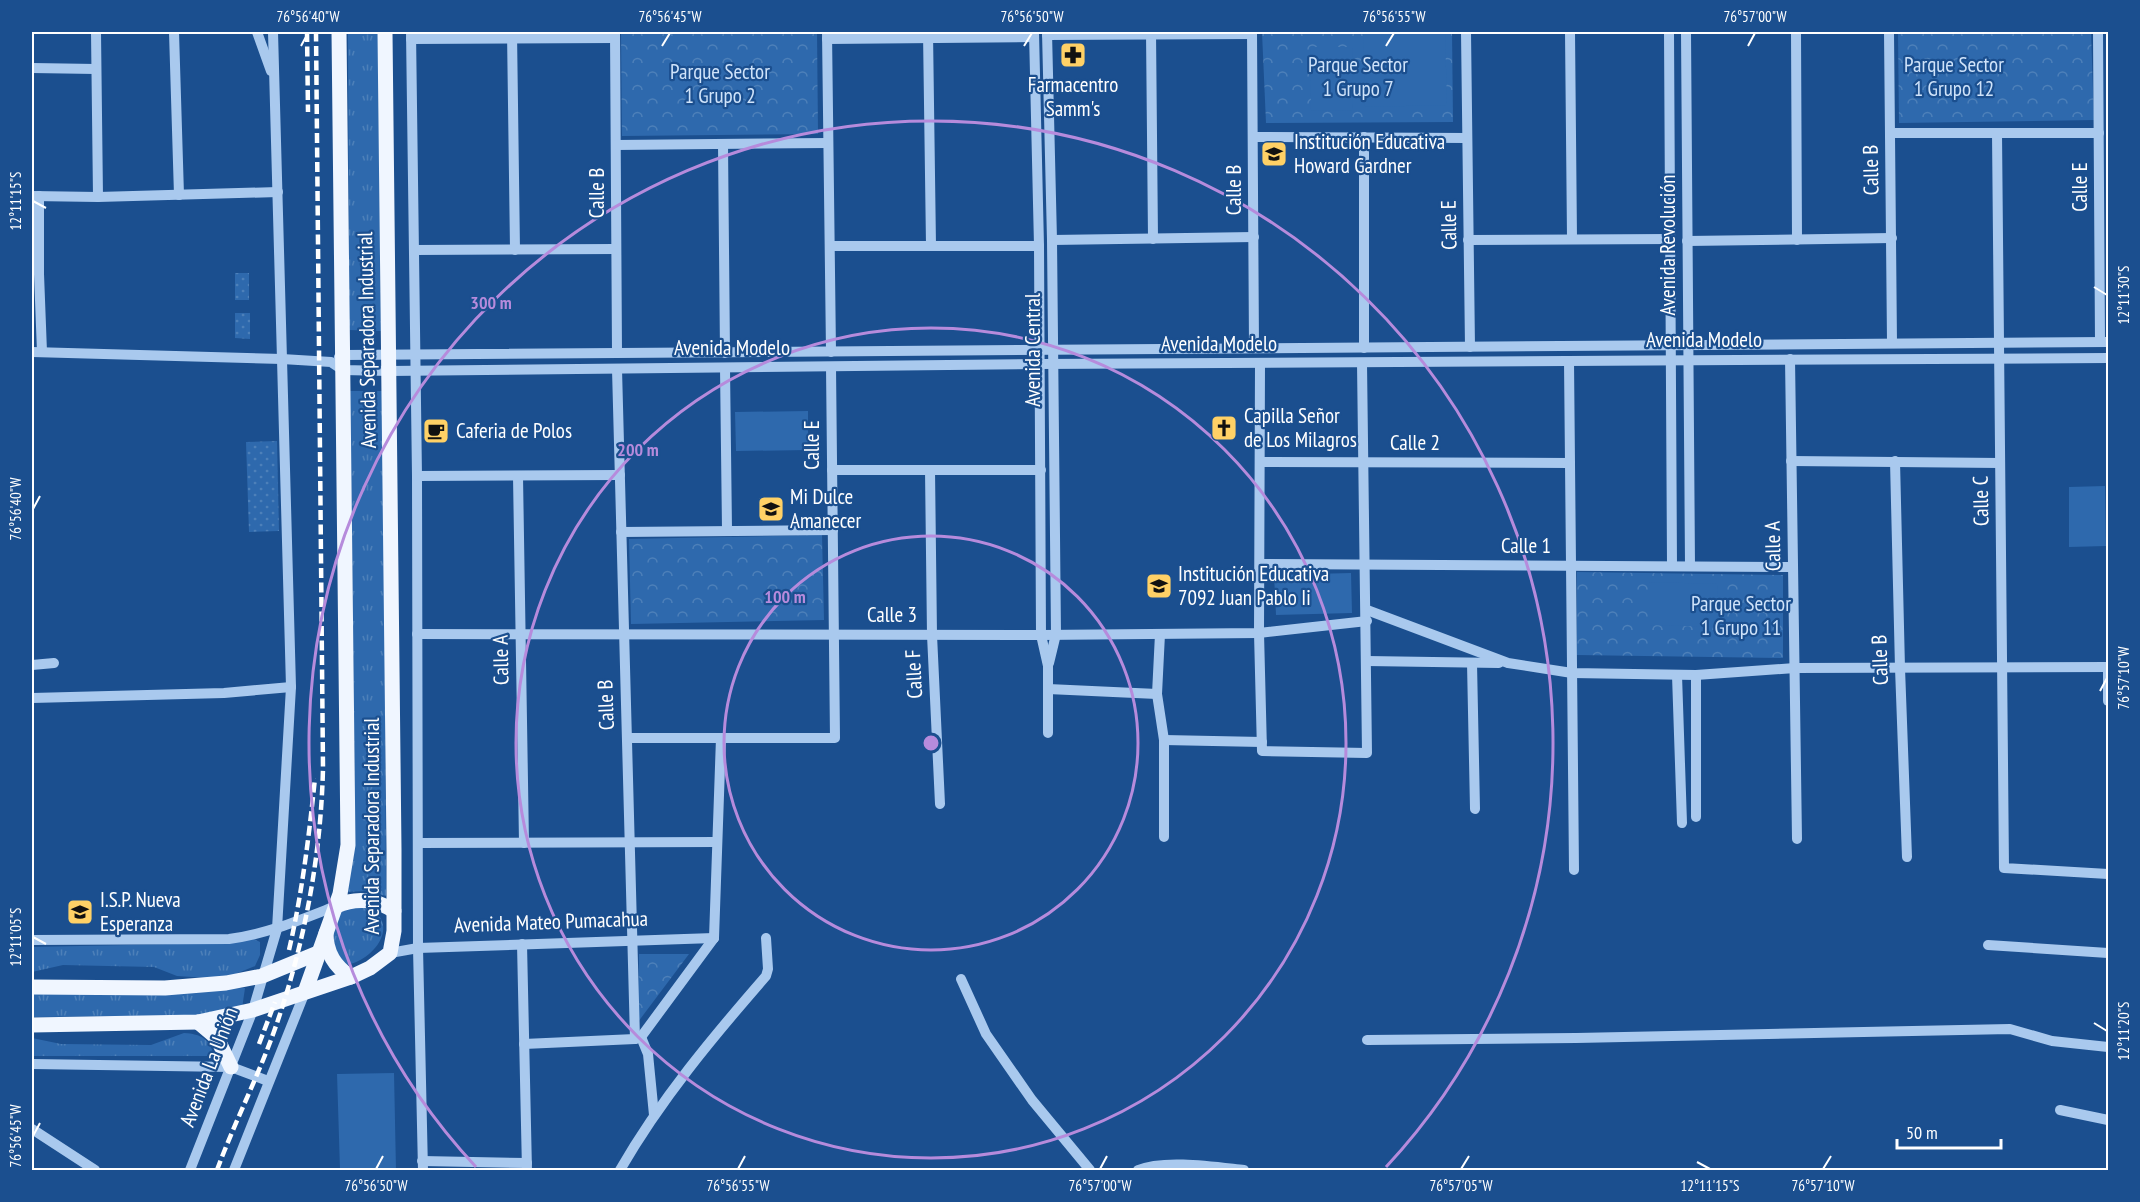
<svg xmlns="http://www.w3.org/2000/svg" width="2140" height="1202" viewBox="0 0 2140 1202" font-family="'PT Sans Narrow',sans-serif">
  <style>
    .grass { fill: url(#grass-tufts) }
    .forest { fill: url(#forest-crowns) }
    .garden { fill: url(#garden-dots) }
    .pitch { fill: #2e69ad }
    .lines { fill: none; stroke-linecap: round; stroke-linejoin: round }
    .minor { stroke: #a9c9ee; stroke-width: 10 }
    .major { stroke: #f0f6ff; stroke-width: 15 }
    .rail { stroke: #fff; stroke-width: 4.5; stroke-dasharray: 10 4.5; stroke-linecap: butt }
    .ticks { fill: none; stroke: #fff; stroke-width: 2 }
    .ring { fill: none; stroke: #b68bdc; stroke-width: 3 }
    .labels { text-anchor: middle; stroke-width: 4.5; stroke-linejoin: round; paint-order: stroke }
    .park-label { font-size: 21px; fill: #cfe3fa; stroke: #1b4f8f }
    .poi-label { font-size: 21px; fill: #fff; stroke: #1b4f8f; text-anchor: start }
    .street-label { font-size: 21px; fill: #fff; stroke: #1b4f8f }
    .centre { fill: #b68bdc; stroke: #1b4f8f; stroke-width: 3 }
    .ring-label { font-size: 18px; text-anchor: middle; font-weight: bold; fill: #b68bdc; stroke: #1b4f8f; stroke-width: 4.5; stroke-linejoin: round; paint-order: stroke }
    .neatline { fill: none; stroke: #fff; stroke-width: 2 }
    .ticks-label { font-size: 15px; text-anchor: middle; fill: #fff }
  </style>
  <defs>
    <pattern id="grass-tufts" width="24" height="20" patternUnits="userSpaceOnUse" patternTransform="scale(1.5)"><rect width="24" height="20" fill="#2e69ad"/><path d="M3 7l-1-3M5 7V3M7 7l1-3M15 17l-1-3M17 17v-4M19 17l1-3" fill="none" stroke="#4d80b9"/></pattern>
    <pattern id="forest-crowns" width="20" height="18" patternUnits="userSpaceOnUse" patternTransform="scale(1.5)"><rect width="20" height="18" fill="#2e69ad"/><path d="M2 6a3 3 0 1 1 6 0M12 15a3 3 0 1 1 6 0" fill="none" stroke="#4d80b9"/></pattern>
    <pattern id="garden-dots" width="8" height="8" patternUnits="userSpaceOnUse" patternTransform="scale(1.5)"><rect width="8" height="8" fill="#2e69ad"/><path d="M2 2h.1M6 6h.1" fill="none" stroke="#4d80b9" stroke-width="1.8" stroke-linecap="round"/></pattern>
  </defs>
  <rect width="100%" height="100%" fill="#1b4f8f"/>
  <g class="grass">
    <path d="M348,32H378L381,331L349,330Z"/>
    <path d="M350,391H384L386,896L366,891L345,892L354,854L355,805Z"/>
    <path d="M367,907C402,923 374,961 346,965C335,953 330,938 337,922C338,918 340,912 343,909C349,906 360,907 367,907Z"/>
    <path d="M252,938L260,942V955L255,966L223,979L177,976L154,967L63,965L32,972V947L226,943Z"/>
    <path d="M245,988L241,1015L32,1017V993Z"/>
    <path d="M184,1033C201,1034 210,1039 214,1056H32V1038L61,1044L151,1045Z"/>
  </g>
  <g class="forest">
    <path d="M621,32H817L818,134L622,136Z"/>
    <path d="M1262,32H1452L1453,122L1266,123Z"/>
    <path d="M1898,32H2091L2094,120L1899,123Z"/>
    <path d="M822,535L824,620L631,624L629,539Z"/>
    <path d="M1577,572L1783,575V658L1577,655Z"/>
    <path d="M639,954H689L638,1022Z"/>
  </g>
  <g class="garden">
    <rect x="235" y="273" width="14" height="27"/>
    <path d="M235,313H250V339L235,338Z"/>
    <path d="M277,441L279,531L249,532L246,442Z"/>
  </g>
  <g class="pitch">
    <path d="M1363,32H1445L1447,105L1365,107Z"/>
    <path d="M1310,47H1352L1353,110L1311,111Z"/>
    <path d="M808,411V450L736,451L735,412Z"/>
    <path d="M2105,486L2106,546L2069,547V487Z"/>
    <path d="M1351,573L1352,613L1276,615L1274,575Z"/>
    <path d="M1649,582L1718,584L1717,627L1649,625Z"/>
    <path d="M394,1073L396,1170H340L337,1074Z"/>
  </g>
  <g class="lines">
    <g class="minor">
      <path d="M96,32L98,197"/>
      <path d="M174,32L179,195"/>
      <path d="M257,32L271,71"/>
      <path d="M411,32L417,476L418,948L423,1170"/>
      <path d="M512,32L515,250"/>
      <path d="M615,32L617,353"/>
      <path d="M827,32L831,352"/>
      <path d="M928,32L931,246"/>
      <path d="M1034,32L1039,246L1041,635L1048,666V733"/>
      <path d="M1047,32L1052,240L1056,634L1049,663"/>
      <path d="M1151,32L1153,239"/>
      <path d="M1252,32L1254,348"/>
      <path d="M1466,32L1470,347"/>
      <path d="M1570,32L1572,239"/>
      <path d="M1669,32L1672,566"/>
      <path d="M1686,32L1690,566"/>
      <path d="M1796,32L1797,240"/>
      <path d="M1889,32L1892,343"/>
      <path d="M2098,32L2100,342"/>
      <path d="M1047,35L1252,34"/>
      <path d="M411,39L615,38"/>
      <path d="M827,39L1033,37"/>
      <path d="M32,68L96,69"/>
      <path d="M1890,133H2099"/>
      <path d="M1997,133L2004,868L2108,874"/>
      <path d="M1253,137L1467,138"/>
      <path d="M723,144L725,353"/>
      <path d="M616,145L828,143"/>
      <path d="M32,196L98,197L278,192"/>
      <path d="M39,196V274L42,352"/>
      <path d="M1052,240L1254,237"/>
      <path d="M1468,240L1670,239"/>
      <path d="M1687,241L1892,238"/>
      <path d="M830,246H1039"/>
      <path d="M414,250L616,249"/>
      <path d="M1364,348V137"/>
      <path d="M32,352L282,359L331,362L343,370L389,371L1040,364L2108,358"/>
      <path d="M339,357L343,355L2108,342"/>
      <path d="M1790,359L1797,839"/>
      <path d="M1569,361L1574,870"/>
      <path d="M1260,364L1259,633L1262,751L1367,753L1362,363"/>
      <path d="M725,368L727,530"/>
      <path d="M617,369L635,1039"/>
      <path d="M1791,461L2000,463"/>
      <path d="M1895,461L1900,668L1907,857"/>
      <path d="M1260,462L1570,463"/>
      <path d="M832,470H1041"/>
      <path d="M930,470L932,635L940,804"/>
      <path d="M417,476L620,475"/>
      <path d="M518,476L524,843"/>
      <path d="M621,532L833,530"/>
      <path d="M1260,564L1793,567"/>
      <path d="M1367,610L1508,663L1572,673L1696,675L1795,668L2108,667"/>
      <path d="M417,634L1041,635L1259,633L1367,621"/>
      <path d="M1160,634L1157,694L1164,740V837"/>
      <path d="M1367,661L1499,663"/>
      <path d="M1472,663L1475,809"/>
      <path d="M32,665L54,663"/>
      <path d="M2108,667V701"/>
      <path d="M1677,675L1682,823"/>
      <path d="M1696,675V817"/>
      <path d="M1048,689L1157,694"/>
      <path d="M32,698L224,693L291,687"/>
      <path d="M627,738H835L831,367"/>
      <path d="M1164,740L1262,742"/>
      <path d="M418,843L717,842"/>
      <path d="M714,938L721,738"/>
      <path d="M32,940L229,939C267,934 300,920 336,906"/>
      <path d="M522,944L527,1170"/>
      <path d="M1988,945L2108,953"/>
      <path d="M390,953L418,948L714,938"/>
      <path d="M961,979L986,1034L1032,1100L1090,1170"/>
      <path d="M641,1037L648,1054L654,1115"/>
      <path d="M1367,1040L1576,1038L2010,1029L2052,1041L2108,1047"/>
      <path d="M524,1044L635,1039L641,1037L714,938"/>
      <path d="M32,1064L231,1067L268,1081"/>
      <path d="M2060,1110L2108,1120"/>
      <path d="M32,1129L95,1170"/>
      <path d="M422,1161L527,1163"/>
      <path d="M190,1170L253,1010L277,929L291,687L273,32"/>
      <path d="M234,1170L305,992"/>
      <path d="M620,1170C661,1099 712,1038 766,976L768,969L766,938"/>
      <path d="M1138,1170C1164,1159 1216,1167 1244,1170"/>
    </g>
    <g class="major">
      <path d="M336,906C357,897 375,899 394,911"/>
      <path d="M326,933C326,953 335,967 351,977"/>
      <path d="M32,987L165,988L226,983L262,976L318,953"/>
      <path d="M305,992L340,894L348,845L339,32"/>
      <path d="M198,1022L217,1038L231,1067"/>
      <path d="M32,1025L198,1022L253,1010L351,977L370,968L390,953L394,931V850L385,32"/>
    </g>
    <g class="rail">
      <path d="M307,32L308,112"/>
      <path d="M289,950C302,894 309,836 315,778"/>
      <path d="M259,1044L275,1002"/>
      <path d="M217,1170C235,1121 260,1073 277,1023C305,941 321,855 323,768L316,32"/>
    </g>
  </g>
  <path class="ticks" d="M301,46L308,33M662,46L670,33M1024,46L1032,33M1386,46L1394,33M1748,46L1755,33M33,201L46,208M2094,287L2107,295M33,509L40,496M2100,691L2107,678M33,937L46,944M2094,1023L2107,1031M33,1136L40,1123M1697,1162L1710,1169M376,1169L383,1156M738,1169L745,1156M1100,1169L1107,1156M1461,1169L1469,1156M1823,1169L1831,1156"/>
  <g class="ring">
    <circle cx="931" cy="743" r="207"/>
    <circle cx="931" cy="743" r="415"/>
    <path d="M476 1167A622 622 0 1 1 1386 1167"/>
  </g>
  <defs>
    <symbol id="pharmacy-square" viewBox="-11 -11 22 22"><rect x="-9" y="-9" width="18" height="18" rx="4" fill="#ffd166" stroke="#1b4f8f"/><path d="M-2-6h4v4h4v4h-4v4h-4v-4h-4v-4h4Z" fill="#111"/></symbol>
    <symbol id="school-square" viewBox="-11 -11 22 22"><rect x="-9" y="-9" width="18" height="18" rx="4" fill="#ffd166" stroke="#1b4f8f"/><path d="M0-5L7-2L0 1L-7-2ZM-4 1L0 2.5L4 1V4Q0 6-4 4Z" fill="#111"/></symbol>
    <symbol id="church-square" viewBox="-11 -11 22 22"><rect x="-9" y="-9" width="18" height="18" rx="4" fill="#ffd166" stroke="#1b4f8f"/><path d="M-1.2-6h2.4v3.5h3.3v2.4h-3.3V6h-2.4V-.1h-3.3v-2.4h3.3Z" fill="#111"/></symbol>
    <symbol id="cafe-square" viewBox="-11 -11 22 22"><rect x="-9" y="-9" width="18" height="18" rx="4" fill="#ffd166" stroke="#1b4f8f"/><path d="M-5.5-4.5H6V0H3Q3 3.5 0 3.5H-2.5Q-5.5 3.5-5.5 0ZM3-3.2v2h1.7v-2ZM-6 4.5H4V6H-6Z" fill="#111"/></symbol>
    <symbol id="university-square" viewBox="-11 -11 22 22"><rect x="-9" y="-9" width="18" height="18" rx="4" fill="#ffd166" stroke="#1b4f8f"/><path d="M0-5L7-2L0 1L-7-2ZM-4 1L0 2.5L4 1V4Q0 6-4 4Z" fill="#111"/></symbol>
  </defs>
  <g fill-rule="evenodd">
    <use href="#pharmacy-square" x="1058" y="40" width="30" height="30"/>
    <use href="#school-square" x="1259" y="139" width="30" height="30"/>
    <use href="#church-square" x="1209" y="413" width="30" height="30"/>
    <use href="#cafe-square" x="421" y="416" width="30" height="30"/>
    <use href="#school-square" x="756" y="494" width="30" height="30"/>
    <use href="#school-square" x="1144" y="571" width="30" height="30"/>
    <use href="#university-square" x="65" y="897" width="30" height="30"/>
  </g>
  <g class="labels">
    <g class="park-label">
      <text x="1358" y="72">Parque Sector<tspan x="1358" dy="24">1 Grupo 7</tspan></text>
      <text x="1954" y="72">Parque Sector<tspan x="1954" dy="24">1 Grupo 12</tspan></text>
      <text x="720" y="79">Parque Sector<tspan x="720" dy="24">1 Grupo 2</tspan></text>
      <text x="1741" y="611">Parque Sector<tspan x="1741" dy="24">1 Grupo 11</tspan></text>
    </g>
    <g class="poi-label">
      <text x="1073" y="92" text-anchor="middle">Farmacentro<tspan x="1073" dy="24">Samm's</tspan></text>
      <text x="1294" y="149">Institución Educativa<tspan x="1294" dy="24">Howard Gardner</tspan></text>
      <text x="1244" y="423">Capilla Señor<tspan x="1244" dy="24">de Los Milagros</tspan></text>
      <text x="456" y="438">Caferia de Polos</text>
      <text x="790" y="504">Mi Dulce<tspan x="790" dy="24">Amanecer</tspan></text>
      <text x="1178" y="581">Institución Educativa<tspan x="1178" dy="24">7092 Juan Pablo Ii</tspan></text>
      <text x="100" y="907">I.S.P. Nueva<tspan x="100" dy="24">Esperanza</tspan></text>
    </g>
    <g class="street-label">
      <text transform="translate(1871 170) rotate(-91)" y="7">Calle B</text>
      <text transform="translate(2080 187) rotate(-90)" y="7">Calle E</text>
      <text transform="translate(1234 190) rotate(-90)" y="7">Calle B</text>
      <text transform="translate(597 193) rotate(-90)" y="7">Calle B</text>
      <text transform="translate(1449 225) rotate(-91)" y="7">Calle E</text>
      <text transform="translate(1668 245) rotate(-90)" y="7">Avenida Revolución</text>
      <text transform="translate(367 340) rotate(-91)" y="7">Avenida Separadora Industrial</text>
      <text x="1704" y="347">Avenida Modelo</text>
      <text x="1219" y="351">Avenida Modelo</text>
      <text x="732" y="355">Avenida Modelo</text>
      <text transform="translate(1033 350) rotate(-90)" y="7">Avenida Central</text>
      <text x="1415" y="450">Calle 2</text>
      <text transform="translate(812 445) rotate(-90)" y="7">Calle E</text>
      <text transform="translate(1981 501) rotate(-91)" y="7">Calle C</text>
      <text x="1526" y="553">Calle 1</text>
      <text transform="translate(1773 546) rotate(-91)" y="7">Calle A</text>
      <text x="892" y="622">Calle 3</text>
      <text transform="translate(501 660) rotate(-91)" y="7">Calle A</text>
      <text transform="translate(1880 660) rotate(-92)" y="7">Calle B</text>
      <text transform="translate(914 674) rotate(-93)" y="7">Calle F</text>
      <text transform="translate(606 705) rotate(-92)" y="7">Calle B</text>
      <text transform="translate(372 826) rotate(-90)" y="7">Avenida Separadora Industrial</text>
      <text transform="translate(551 922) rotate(-2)" y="7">Avenida Mateo Pumacahua</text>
      <text transform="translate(209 1067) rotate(-69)" y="7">Avenida La Unión</text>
    </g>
  </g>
  <circle cx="931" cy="743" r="9" class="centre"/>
  <g class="ring-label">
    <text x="491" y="309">300 m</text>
    <text x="638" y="456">200 m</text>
    <text x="785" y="603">100 m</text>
  </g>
  <rect width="2140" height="1202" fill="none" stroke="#1b4f8f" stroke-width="66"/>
  <path d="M1897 1139v9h104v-9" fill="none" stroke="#ffffff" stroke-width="3"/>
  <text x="1906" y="1139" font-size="18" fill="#ffffff" stroke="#1b4f8f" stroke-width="4.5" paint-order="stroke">50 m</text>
  <rect x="33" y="33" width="2074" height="1136" class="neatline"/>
  <g class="ticks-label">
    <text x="308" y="22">76°56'40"W</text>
    <text x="670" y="22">76°56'45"W</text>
    <text x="1032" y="22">76°56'50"W</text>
    <text x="1394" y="22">76°56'55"W</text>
    <text x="1755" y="22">76°57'00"W</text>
    <text transform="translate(16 201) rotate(-90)" y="5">12°11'15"S</text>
    <text transform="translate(2124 295) rotate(-90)" y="5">12°11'30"S</text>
    <text transform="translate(16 509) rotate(-90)" y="5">76°56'40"W</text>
    <text transform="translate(2124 678) rotate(-90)" y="5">76°57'10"W</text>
    <text transform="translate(16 937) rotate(-90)" y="5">12°11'05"S</text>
    <text transform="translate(2124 1031) rotate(-90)" y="5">12°11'20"S</text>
    <text transform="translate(16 1136) rotate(-90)" y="5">76°56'45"W</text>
    <text x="376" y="1191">76°56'50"W</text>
    <text x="738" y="1191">76°56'55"W</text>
    <text x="1100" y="1191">76°57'00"W</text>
    <text x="1461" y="1191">76°57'05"W</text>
    <text x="1710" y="1191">12°11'15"S</text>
    <text x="1823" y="1191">76°57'10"W</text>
  </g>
</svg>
